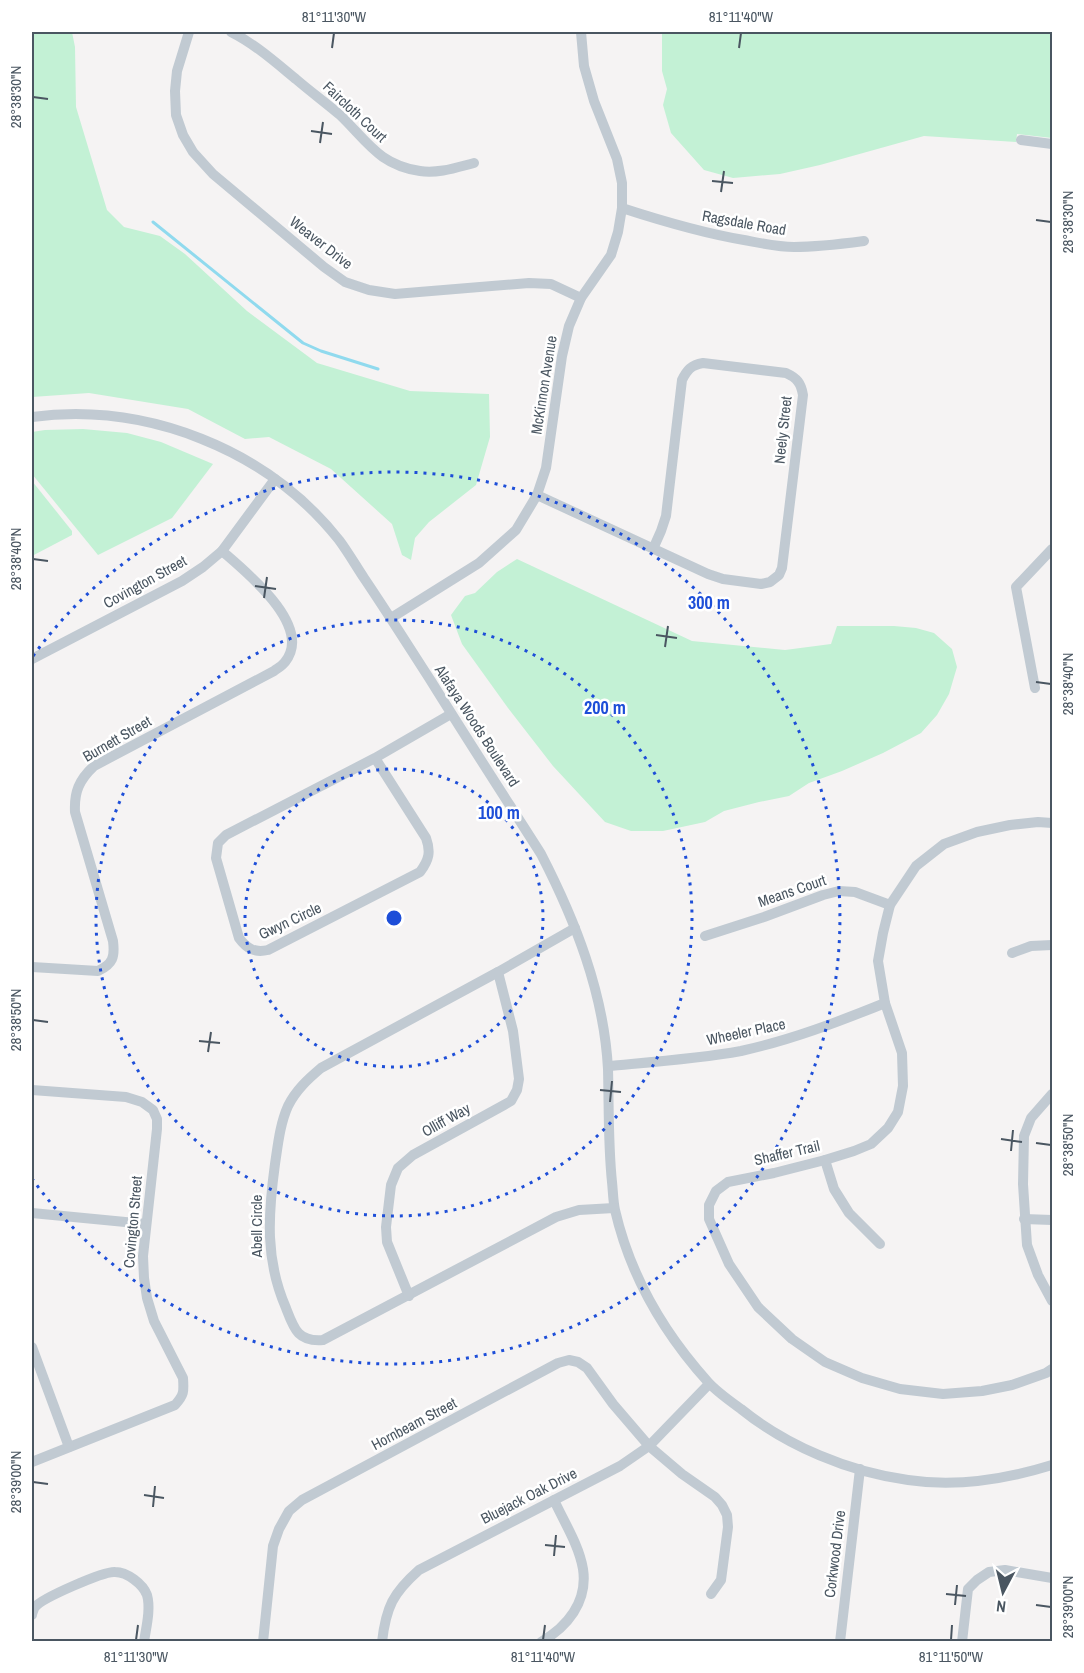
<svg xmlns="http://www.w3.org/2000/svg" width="1084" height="1673" viewBox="0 0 1084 1673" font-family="'Archivo Narrow',sans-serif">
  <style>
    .green { fill: #c3f1d5 }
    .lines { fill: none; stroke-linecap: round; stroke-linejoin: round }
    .stream { stroke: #90daee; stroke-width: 3 }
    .minor { stroke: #c1cad2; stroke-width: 10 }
    .ticks { fill: none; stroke: #4a5661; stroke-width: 2 }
    .ring { fill: none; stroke: #1d4ed8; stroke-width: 3; stroke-dasharray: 3 6 }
    .labels { text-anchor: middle; stroke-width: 5; stroke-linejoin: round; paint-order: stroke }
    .street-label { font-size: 15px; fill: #4a5661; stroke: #fff }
    .centre { fill: #1d4ed8; stroke: #fff; stroke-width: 3 }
    .ring-label { font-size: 18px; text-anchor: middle; font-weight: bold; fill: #1d4ed8; stroke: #fff; stroke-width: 5; stroke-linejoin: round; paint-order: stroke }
    .neatline { fill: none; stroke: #4a5661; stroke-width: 2 }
    .ticks-label { font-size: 15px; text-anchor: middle; fill: #4a5661 }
  </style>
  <rect width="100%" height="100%" fill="#f5f3f3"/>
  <g class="green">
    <path d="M32,32H72L75,47L76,107L107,210L124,227L160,236L185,254L247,311L317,363L410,391L489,394L490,437L476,485L429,522L415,538L411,560L402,555L392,524L331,469L269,437L245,439L188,409L89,393L32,397Z"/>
    <path d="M662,32H1052V138L1017,134L1016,142L924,136L820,165L780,174L733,178L704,170L671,133L663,105L667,89L662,71Z"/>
    <path d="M83,429L127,433L161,442L213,464L172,518L98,555L32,474V432L45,430Z"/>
    <path d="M32,481L72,531V535L32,556Z"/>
    <path d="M517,559L692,641L785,650L831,644L837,626H894L916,628L934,633L952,649L957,667L949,694L937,715L921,733L883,753L842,771L809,783L789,796L759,802L724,811L705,822L663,831H631L605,822L553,766L508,708L462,644L451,615L465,596L475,593L497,572Z"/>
  </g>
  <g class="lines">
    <path class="stream" d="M153,222L303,343L321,351L378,369"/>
    <g class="minor">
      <path d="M189,32L177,71L175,91L176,115L183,135L193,152L213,174L324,267L345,282L369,290L395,294L529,283L551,284L581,298"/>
      <path d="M231,32C255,44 275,62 297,80C311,92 326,103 340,115C367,141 379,165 420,171C438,174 458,167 474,163"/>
      <path d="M1021,140L1052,144"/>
      <path d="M622,208C662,221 702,233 744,240C760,243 778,247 794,247C818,247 841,244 864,241"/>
      <path d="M32,417C146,402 267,449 339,540C348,552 356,566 364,578C387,612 409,647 431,681C467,739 504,796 541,854C575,920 604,993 608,1069C609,1106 608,1144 612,1182C613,1191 613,1201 615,1210C630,1275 663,1332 708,1382C717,1392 730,1401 741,1409C787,1446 849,1472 908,1480C955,1487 1007,1479 1052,1465"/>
      <path d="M537,495L708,574L723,579L761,584L770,582L779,575L782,568L803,395C801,383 797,378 786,373L703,363C691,365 687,370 682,380L666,516L661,531L653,549"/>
      <path d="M391,618L479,563L516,530L537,495L546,468L562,356L569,326L581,298L611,255L618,232L622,208V183L617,159L594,101L584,66L581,32"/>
      <path d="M32,659L182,581L203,567L222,551L275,479"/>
      <path d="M1035,688L1016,587L1052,549"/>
      <path d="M375,758L426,838C431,852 429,860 420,872L268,950C255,953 247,949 239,938L216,858L218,843L226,835L375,758L451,714"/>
      <path d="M1052,823L1038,822L1010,825L977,832L944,844L916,866L890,905L883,933L878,961L885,1003L902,1053L903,1086L898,1112L888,1128L871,1144L854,1151L825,1160L774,1173L728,1182L716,1191L709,1205V1219L729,1264L758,1307L792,1339L825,1362L862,1378L900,1389L943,1394L982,1391L1012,1385L1046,1373L1052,1369"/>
      <path d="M575,928L498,972L321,1068C308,1079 296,1090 288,1106C280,1124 278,1144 275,1164C268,1215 265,1260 286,1308C294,1329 298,1342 323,1340L556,1217L579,1210L614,1208"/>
      <path d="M705,936L764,917L823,895L839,891L855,892L890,905"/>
      <path d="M1012,953L1031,946L1052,945"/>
      <path d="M32,967L98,971C113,964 115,957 113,941L75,812C74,792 79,780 94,766L274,671C278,668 282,666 285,662C314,626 246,572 222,551"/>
      <path d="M608,1066C652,1062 697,1059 741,1051C791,1040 838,1022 885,1003"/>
      <path d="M32,1090L126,1097L142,1102L153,1110L157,1119V1129L143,1256L144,1278L147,1298L154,1321L183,1378C184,1392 184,1395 175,1405L32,1462"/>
      <path d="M1052,1094L1031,1118L1024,1136L1023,1184L1027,1245L1038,1275L1052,1301"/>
      <path d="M825,1160L834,1189L849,1213L880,1244"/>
      <path d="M32,1213L146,1224"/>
      <path d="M1024,1219L1052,1220"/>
      <path d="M409,1296L387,1242L386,1227L391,1185L398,1168L413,1155L504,1105L511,1101L517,1090L519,1079L513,1031L498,972"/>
      <path d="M32,1347L69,1447"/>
      <path d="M32,1615C32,1614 34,1608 35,1607C42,1598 104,1571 115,1572C127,1572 143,1584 147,1595C151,1609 146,1628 144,1642"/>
      <path d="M263,1642L273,1546L279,1529L289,1511L302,1500L558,1363L569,1360L578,1362L587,1368L613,1404L649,1446L682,1474L715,1497L722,1505L727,1515L728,1527L721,1580L711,1594"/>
      <path d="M382,1642C386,1607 393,1593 419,1570L620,1466L649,1446L709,1384"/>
      <path d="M541,1642C567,1627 588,1602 583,1569C579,1545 564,1522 554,1500"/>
      <path d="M840,1642L860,1469"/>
      <path d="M962,1642L968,1589L977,1580L989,1572L1005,1570L1052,1578"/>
    </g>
  </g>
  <path class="ticks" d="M332,48L334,33M739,48L741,33M33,97L48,99M311,131L332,134M320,143L323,122M712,181L733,183M721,192L724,171M1036,220L1051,222M33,559L48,561M255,586L276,589M264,598L267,577M656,635L677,638M665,647L668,626M1036,682L1051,684M33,1020L48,1022M199,1041L220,1043M208,1052L211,1032M600,1090L621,1092M610,1102L612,1081M1001,1139L1022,1142M1036,1143L1051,1145M1011,1151L1013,1130M33,1482L48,1484M144,1495L164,1498M153,1507L155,1486M545,1545L565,1547M554,1556L556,1535M946,1594L966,1596M955,1605L957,1585M1036,1605L1051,1607M136,1640L138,1625M543,1640L545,1625M951,1640L952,1625"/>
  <g class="ring">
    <circle cx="394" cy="918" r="149"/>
    <circle cx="394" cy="918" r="298"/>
    <path d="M33 656A446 446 0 1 1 33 1180"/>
  </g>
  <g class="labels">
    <g class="street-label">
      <text transform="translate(355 112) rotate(43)" y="5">Faircloth Court</text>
      <text transform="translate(744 223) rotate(10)" y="5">Ragsdale Road</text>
      <text transform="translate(321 243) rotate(38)" y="5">Weaver Drive</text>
      <text transform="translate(544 385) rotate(-81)" y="5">McKinnon Avenue</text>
      <text transform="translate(783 430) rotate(-84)" y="5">Neely Street</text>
      <text transform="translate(145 582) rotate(-29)" y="5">Covington Street</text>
      <text transform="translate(477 726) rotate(57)" y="5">Alafaya Woods Boulevard</text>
      <text transform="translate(117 739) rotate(-30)" y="5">Burnett Street</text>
      <text transform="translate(792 891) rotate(-19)" y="5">Means Court</text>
      <text transform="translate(290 921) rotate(-25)" y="5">Gwyn Circle</text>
      <text transform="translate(746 1032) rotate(-12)" y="5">Wheeler Place</text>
      <text transform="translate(446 1120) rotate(-29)" y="5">Olliff Way</text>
      <text transform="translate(787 1153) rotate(-13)" y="5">Shaffer Trail</text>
      <text transform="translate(133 1222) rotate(-85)" y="5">Covington Street</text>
      <text transform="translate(257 1226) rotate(-90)" y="5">Abell Circle</text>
      <text transform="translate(414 1424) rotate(-28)" y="5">Hornbeam Street</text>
      <text transform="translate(529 1496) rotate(-27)" y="5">Bluejack Oak Drive</text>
      <text transform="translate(835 1554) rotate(-83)" y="5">Corkwood Drive</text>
    </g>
  </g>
  <circle cx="394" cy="918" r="9" class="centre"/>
  <g class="ring-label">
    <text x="709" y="609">300 m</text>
    <text x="605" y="714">200 m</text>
    <text x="499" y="819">100 m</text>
  </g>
  <rect width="1084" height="1673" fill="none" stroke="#ffffff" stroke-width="66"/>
  <g transform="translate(1003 1592) rotate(187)" stroke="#ffffff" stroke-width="4.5" paint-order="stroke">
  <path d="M0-4.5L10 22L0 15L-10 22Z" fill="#4a5661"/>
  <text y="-9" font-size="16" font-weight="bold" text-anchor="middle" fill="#4a5661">N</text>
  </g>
  <rect x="33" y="33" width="1018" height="1607" class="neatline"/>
  <g class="ticks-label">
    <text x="334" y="22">81°11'30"W</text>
    <text x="741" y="22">81°11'40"W</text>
    <text transform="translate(16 97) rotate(-90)" y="5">28°38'30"N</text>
    <text transform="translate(1068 222) rotate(-90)" y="5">28°38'30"N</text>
    <text transform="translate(16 559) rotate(-90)" y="5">28°38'40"N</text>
    <text transform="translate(1068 684) rotate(-90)" y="5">28°38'40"N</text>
    <text transform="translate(16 1020) rotate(-90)" y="5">28°38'50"N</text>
    <text transform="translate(1068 1145) rotate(-90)" y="5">28°38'50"N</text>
    <text transform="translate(16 1482) rotate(-90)" y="5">28°39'00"N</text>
    <text transform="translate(1068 1607) rotate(-90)" y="5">28°39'00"N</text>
    <text x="136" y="1662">81°11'30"W</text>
    <text x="543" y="1662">81°11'40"W</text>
    <text x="951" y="1662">81°11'50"W</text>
  </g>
</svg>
